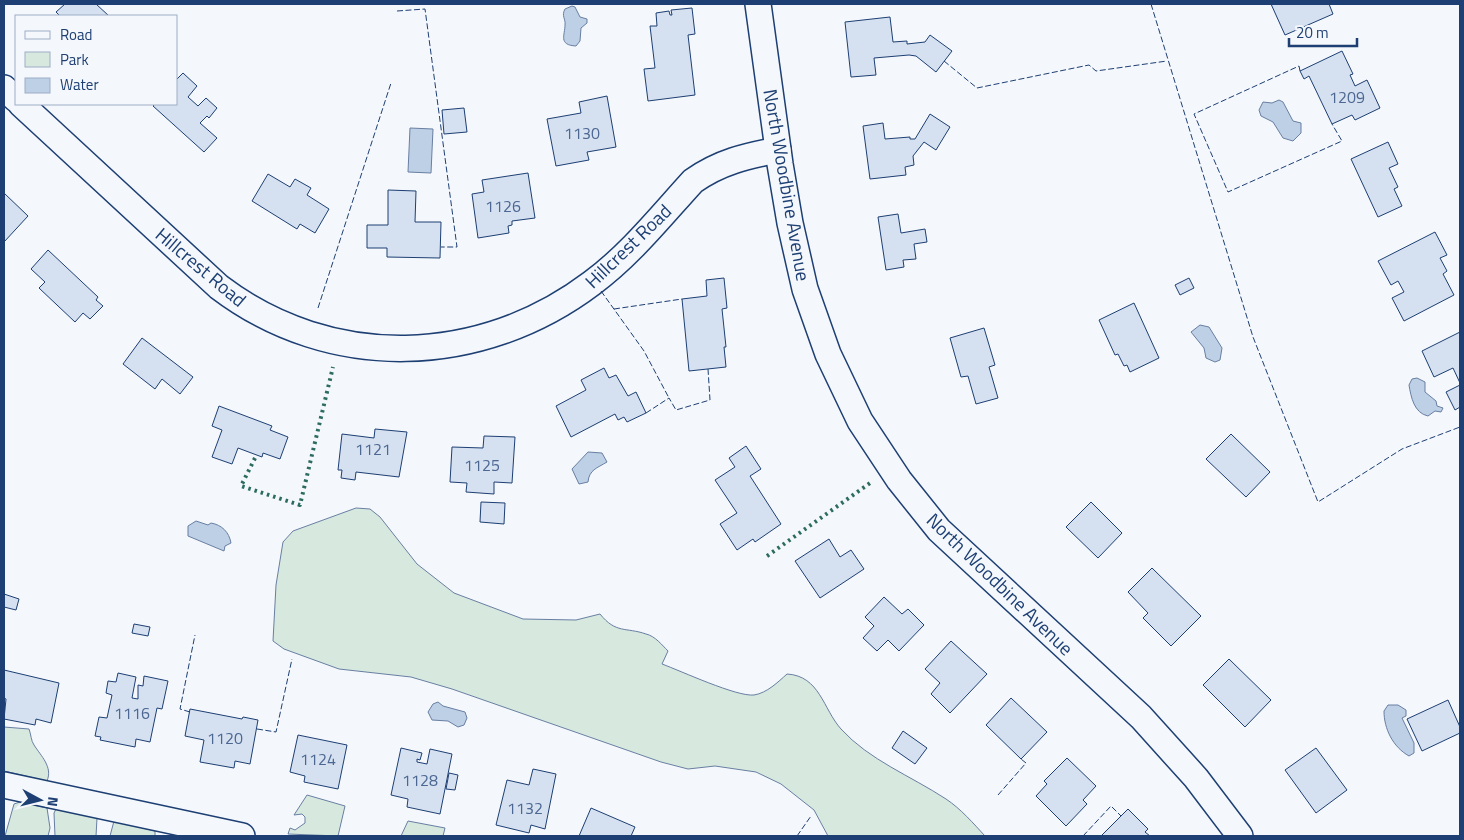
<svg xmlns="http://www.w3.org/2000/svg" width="1464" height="840" viewBox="0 0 1464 840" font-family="'Titillium Web',sans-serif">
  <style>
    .green { fill: #d7e8df; stroke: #687fa3 }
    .water { fill: #bed0e5; stroke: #687fa3 }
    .building { fill: #d5e0f0; stroke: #1d3f73 }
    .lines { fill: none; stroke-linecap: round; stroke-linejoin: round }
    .minor-casing { stroke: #1d3f73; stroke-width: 28 }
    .minor { stroke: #f4f7fb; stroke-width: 25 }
    .hedge { stroke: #2c6c60; stroke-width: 4; stroke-dasharray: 2.5 4; stroke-linecap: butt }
    .fence { stroke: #1d3f73; stroke-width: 1; stroke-dasharray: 6 2.5; stroke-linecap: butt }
    .labels { text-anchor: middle; stroke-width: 4; stroke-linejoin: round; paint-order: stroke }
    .number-label { font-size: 16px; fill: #4b6792 }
    .street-label { font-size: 19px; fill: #1d3f73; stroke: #f4f7fb }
  </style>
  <rect width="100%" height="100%" fill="#f4f7fb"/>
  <g class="green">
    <path d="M356,508L370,509L380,517L417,564L454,593L523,619L576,620L600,614C616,634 626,627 646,634C655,636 662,645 668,651L662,664C681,671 737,697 754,695C767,693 778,682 787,674C820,676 823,709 841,729C869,760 911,776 946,799C961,809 973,823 985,836H828L814,810L781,784L756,772L715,766L688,769L661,762L452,689L411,677L339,669L284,649L273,641L276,585L283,542L293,531Z"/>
    <path d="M4,727L29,729C31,734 31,741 34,745C41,756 53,767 47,781L4,771Z"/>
    <path d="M307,795L345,806L338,836L288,834L290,828L295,830L305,823V817L302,814L294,815Z"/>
    <path d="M20,802L47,808L50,828L48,836H5L14,804Z"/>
    <path d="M56,809L97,818L96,836H55L54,813Z"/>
    <path d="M114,821L155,831V836H110Z"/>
    <path d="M408,821L445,828L443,836H401Z"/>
  </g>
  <g class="water">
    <path d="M572,6L575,7L580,17L587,19V23L581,28L580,41L576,46C558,45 565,35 565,25C566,19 561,16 565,9Z"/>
    <path d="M1279,100L1283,102L1293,121L1301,123V133L1293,141L1283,138L1273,122L1261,116L1259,110L1263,102L1272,103Z"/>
    <path d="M410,128L433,129L431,173L408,172Z"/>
    <path d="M1200,325L1209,327L1222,348L1220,360L1215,362L1206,358L1204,348L1191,332Z"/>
    <path d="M1417,378L1425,382V392L1436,401L1437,406L1443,408L1441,412L1435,411L1428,416C1414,413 1411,397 1409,385L1412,379Z"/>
    <path d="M588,452L602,453L607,462C597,468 589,470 588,482L579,484L572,469Z"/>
    <path d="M196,521L208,525L211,523C222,525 229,532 231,543L225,546L224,551L188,536V526Z"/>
    <path d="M438,702L443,706L465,712L467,718L464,725L458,727L448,721L432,720L428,712L433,704Z"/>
    <path d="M1388,705H1398L1406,710V716L1402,718L1414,743V753L1409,756C1393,747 1384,729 1384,711Z"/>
  </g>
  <g class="building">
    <path d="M65,4H96L109,16H60L56,12Z"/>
    <path d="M1271,4H1329L1333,14L1285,35Z"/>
    <path d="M692,8L695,34L688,35L695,95L648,101L644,69L655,68L650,26H657L656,13L669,11L670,15H672L671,10Z"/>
    <path d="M890,17L893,42L907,41V44L925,42L930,35L952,51L936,72L916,56L909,55L874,58L876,75L851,77L845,22Z"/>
    <path d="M1342,51L1353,74L1350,75L1355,86L1367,80L1380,108L1355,120L1352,115L1332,124L1309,76L1304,79L1300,71Z"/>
    <path d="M183,73L197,86L188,97L198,106L206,98L217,108L209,118L207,116L200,123L217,138L204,152L153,106L155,104H176V80Z"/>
    <path d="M607,96L616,147L587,152L589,160L556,166L547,119L581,113L579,102Z"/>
    <path d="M464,108L467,132L444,134L442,110Z"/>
    <path d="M930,114L950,127L936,150L924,142L913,156L914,165L905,167L906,175L870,179L863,126L883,123L885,139L910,137V139H915Z"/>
    <path d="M1388,142L1398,164L1389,168L1398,187L1394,189L1402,206L1378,217L1351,159Z"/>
    <path d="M528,173L535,218L512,221V225L508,226L509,233L478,238L472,194L484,192L482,180Z"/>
    <path d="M268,174L290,187L295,179L311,188L307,195L329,209L315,233L300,224L297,229L252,201Z"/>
    <path d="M388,190L416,191L415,222H441L440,258L387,257V248H367V225H388Z"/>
    <path d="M4,193L28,216L4,242Z"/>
    <path d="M898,214L901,233L925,229L927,242L914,244L916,259L903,260L904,267L886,270L878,217Z"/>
    <path d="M1435,232L1447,255L1440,258L1447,271L1443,274L1454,295L1404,321L1392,298L1404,292L1398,281L1391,285L1378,261Z"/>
    <path d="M48,250L98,297L96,300L103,306L90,319L83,313L75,322L39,288L45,282L31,269Z"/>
    <path d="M724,278L727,308L722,309L726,347H724L726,367L689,371L682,299L707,296L706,280Z"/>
    <path d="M1189,278L1194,288L1180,295L1175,285Z"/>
    <path d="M1134,303L1159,358L1130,372L1127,365L1124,366L1118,354L1115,355L1099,320Z"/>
    <path d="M984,328L995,365L989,367L998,398L976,404L968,376L961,377L950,338Z"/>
    <path d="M1460,332V383L1453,368L1434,377L1422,351Z"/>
    <path d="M142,338L193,377L180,394L162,379L155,389L123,364Z"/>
    <path d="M604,368L609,378L616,375L628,396L636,392L646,413L627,422L624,417L618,420L615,414L571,437L556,406L586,390L581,380Z"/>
    <path d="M1460,385V407L1455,410L1446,392Z"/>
    <path d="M219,406L272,426L270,430L288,437L280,459L263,453L262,457L238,448L232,464L212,457L222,430L212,426Z"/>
    <path d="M375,429L407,432L399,477L356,472L355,480L341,478L342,470H338L342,434L374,438Z"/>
    <path d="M1231,434L1270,472L1246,497L1206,459Z"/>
    <path d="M484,436L515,437L512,483L494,482V494L466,492L467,483L450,482L452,447L483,448Z"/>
    <path d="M746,446L761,469L750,476L781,524L755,542L753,539L737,550L720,524L737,513L715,480L735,467L729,458Z"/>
    <path d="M481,502L505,503L504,524L480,522Z"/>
    <path d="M1091,502L1122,533L1098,558L1066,527Z"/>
    <path d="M829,539L840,557L851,550L864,569L820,598L795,561Z"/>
    <path d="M1152,568L1201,616L1171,646L1143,618L1148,613L1128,592Z"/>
    <path d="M4,594L19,599L16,610L4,607Z"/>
    <path d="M884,597L902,614L908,609L924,625L899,651L888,640L877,651L863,638L874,626L865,617Z"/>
    <path d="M134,624L150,627L148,636L132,633Z"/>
    <path d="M951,641L987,674L950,713L931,694L940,683L925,669Z"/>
    <path d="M1229,659L1271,700L1245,727L1203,685Z"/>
    <path d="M4,670L59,683L51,723L36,719L35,725L4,719L6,699L4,698Z"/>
    <path d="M118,673L136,677L132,698L138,699V685L143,686L144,676L168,681L162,709L157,708L150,742L136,739L135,747L100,740L101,737L95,736L99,717L107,718L112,695L106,693L108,681L116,682Z"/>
    <path d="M1011,698L1047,732L1021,759L986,725Z"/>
    <path d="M1448,700L1460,727V733L1422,751L1407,719Z"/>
    <path d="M190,709L242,719L243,717L258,720L250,764L235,761L234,768L200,762L204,740L185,736Z"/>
    <path d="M903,731L927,748L915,764L892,748Z"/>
    <path d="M298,735L347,745L338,789L304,782L305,776L290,772Z"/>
    <path d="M401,748L422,753L420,760L417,759V762L427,764L430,749L452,754L440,814L407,807L408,799L391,795Z"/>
    <path d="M1316,748L1347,790L1316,813L1285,770Z"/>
    <path d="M1067,758L1096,786L1083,800L1087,804L1066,826L1036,796L1047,784L1044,781Z"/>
    <path d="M533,769L556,774L545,829L531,825L529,833L496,825L507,780L529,785Z"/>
    <path d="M449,773L458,775L455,790L446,789Z"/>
    <path d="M591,808L635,827L631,836H579Z"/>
    <path d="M1128,809L1148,829L1145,832L1150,836H1101Z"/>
  </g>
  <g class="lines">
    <defs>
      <g id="minor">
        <path d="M758,4L780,164L790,223L805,289L828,354L860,421L899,480L939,530L1141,717L1196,778L1240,836"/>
        <path d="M4,88L16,99"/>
        <path d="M21,104L219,287C331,372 481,367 592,283C630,255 661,216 693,181C720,162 746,156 778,150"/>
        <path d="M4,785L242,836"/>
      </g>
    </defs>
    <use href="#minor" class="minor-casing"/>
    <use href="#minor" class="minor"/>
    <g class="hedge">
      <path d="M255,458L241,486L300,505L333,367"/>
      <path d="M767,556L873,481"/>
    </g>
    <g class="fence">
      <path d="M1151,4L1253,337L1318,502L1402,449L1460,427"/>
      <path d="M397,11L425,9L457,247H441"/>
      <path d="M944,61L977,88L1089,65L1096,71L1167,61"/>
      <path d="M1300,71L1299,66L1194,114L1228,192L1342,141L1332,124"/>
      <path d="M601,291L644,351L669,398"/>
      <path d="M318,308L391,83"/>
      <path d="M614,309L682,299"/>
      <path d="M646,413L669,398L676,410L710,400L708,369"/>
      <path d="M190,712L180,709L195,635"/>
      <path d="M257,729L276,732L292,659"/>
      <path d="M998,795L1026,763L1021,759"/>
      <path d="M797,836L811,816"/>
      <path d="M1083,836L1111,806L1121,816"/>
    </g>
  </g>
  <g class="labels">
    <g class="number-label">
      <text x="1347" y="103">1209</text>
      <text x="582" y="139">1130</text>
      <text x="503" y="212">1126</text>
      <text x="373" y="455">1121</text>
      <text x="482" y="471">1125</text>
      <text x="132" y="719">1116</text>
      <text x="225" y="744">1120</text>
      <text x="318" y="765">1124</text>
      <text x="420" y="786">1128</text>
      <text x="525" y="814">1132</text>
    </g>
    <g class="street-label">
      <text transform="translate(787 185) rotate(80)" y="7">North Woodbine Avenue</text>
      <text transform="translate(628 246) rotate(-44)" y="7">Hillcrest Road</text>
      <text transform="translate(201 267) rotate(40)" y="7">Hillcrest Road</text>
      <text transform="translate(1000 584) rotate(44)" y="7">North Woodbine Avenue</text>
    </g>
  </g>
  <rect width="1464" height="840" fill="none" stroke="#1d3f73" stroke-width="10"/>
  <rect x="15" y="15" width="162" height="90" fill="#f4f7fb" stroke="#9eadc5"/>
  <rect x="25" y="31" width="25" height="8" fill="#f4f7fb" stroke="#9eadc5"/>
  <text x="60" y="40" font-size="15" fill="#1d3f73">Road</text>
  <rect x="25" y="52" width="25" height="15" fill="#d7e8df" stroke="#9eadc5"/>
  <text x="60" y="65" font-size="15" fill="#1d3f73">Park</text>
  <rect x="25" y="78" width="25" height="15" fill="#bed0e5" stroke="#9eadc5"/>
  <text x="60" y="90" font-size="15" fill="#1d3f73">Water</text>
  <g transform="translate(40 800) rotate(97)" stroke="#f4f7fb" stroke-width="4" paint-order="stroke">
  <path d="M0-4L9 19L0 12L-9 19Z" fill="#1d3f73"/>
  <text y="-8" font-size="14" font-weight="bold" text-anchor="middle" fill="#1d3f73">N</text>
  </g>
  <path d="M1289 38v8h68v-8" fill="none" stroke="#1d3f73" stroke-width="2.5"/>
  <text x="1296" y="38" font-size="15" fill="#1d3f73" stroke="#f4f7fb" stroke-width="4" paint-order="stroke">20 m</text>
</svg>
